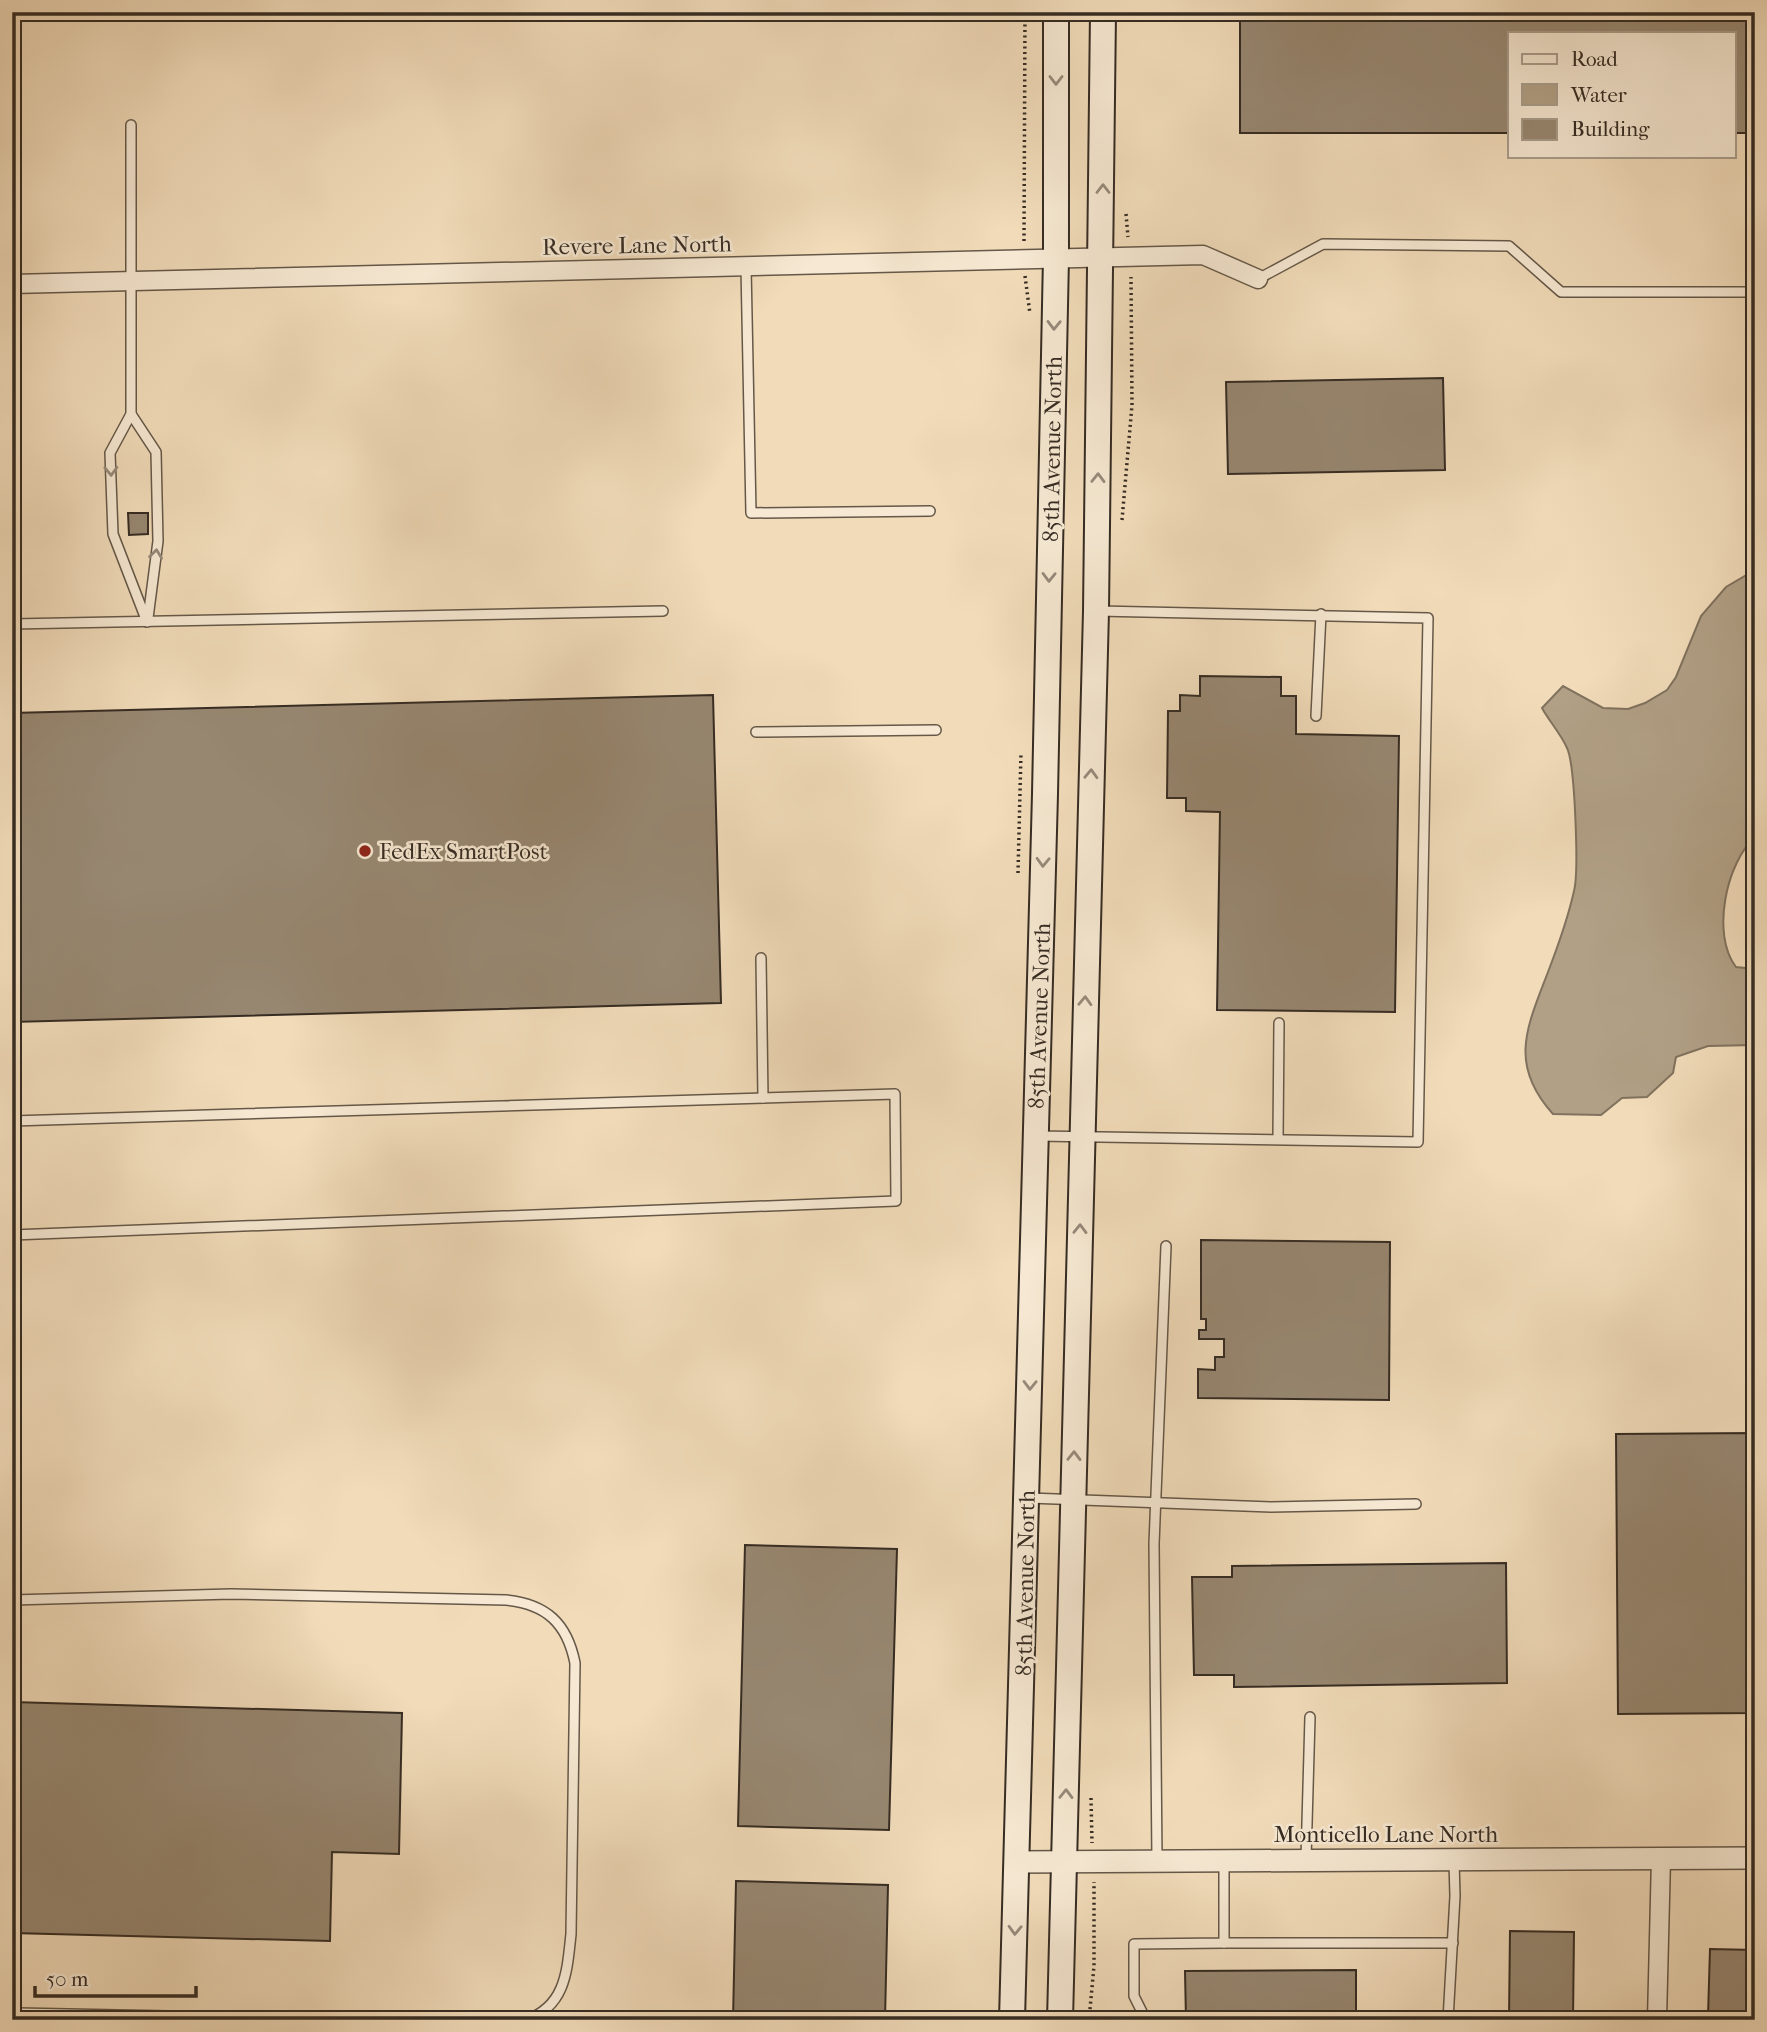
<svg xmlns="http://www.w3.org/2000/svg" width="1767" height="2032" viewBox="0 0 1767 2032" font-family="'IM FELL French Canon',serif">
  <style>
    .water { fill: #b1a086; stroke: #80725e; stroke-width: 2 }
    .building { fill: #978771; stroke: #362c23; stroke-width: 2 }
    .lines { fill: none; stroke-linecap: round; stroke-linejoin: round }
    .service-casing { stroke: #655848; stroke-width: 12 }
    .minor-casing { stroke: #655848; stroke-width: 21 }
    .tertiary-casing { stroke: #655848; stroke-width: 24 }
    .secondary-casing { stroke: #362c23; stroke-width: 28 }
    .path { stroke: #362c23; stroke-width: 3.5; stroke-dasharray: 2 3.5; stroke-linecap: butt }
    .service { stroke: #f6e8d2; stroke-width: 9 }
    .minor { stroke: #f6e8d2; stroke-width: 18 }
    .tertiary { stroke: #f6e8d2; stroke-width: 21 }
    .secondary { stroke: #f6e8d2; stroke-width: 24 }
    .oneway { stroke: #968a7a }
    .poi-dot { fill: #8f2418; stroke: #f6e8d2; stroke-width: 2.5 }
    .labels { text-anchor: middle; stroke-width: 5; stroke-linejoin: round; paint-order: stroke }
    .street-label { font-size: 23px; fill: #362c23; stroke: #f6e8d2 }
    .poi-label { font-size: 23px; fill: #362c23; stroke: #f6e8d2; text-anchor: start }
  </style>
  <rect width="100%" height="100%" fill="#f1dbb9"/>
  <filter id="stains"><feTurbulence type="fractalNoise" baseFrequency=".00286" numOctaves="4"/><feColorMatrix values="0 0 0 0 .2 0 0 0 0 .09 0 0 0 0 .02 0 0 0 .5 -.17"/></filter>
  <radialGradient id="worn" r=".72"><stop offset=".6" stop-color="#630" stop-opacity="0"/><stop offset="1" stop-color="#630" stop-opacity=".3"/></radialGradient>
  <path class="water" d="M1755,570V837C1726,863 1711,935 1736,967L1755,969V1045L1708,1046L1676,1057L1673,1073L1647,1097L1622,1098L1601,1115L1553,1114C1508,1064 1527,1027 1548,972C1558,946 1568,918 1574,891C1579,872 1575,764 1567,748C1561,734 1549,721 1542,708L1563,686L1603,708L1628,709L1645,703L1667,690L1676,677L1701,616L1726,587Z"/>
  <g class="building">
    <path d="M1240,12H1755V133H1734V33H1510V133H1240Z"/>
    <path d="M1443,378L1445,470L1228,474L1226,382Z"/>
    <path d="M128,513H148V534L129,535Z"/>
    <path d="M1200,676L1281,677V696H1296V734L1399,736L1395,1012L1217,1010L1220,812L1186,811V798H1167L1168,711H1180V695L1200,696Z"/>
    <path d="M713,695L721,1003L12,1022V713Z"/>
    <path d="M1201,1240L1390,1242L1389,1400L1198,1398V1369L1215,1370V1357H1224V1339H1199V1330H1206V1319H1201Z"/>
    <path d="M1755,1433V1713L1618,1714L1616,1434Z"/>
    <path d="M745,1545L897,1549L889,1830L738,1826Z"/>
    <path d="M1506,1563L1507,1683L1234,1687V1675H1194L1192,1577H1232V1566Z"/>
    <path d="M12,1702L402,1713L399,1854L332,1852L330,1941L12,1933Z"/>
    <path d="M736,1881L888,1885L885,2020H733Z"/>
    <path d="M1510,1931L1574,1932L1573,2020H1509Z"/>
    <path d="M1710,1949L1755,1950V2017L1708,2016Z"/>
    <path d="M1356,1970V2020H1186L1185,1971Z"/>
  </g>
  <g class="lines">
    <defs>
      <g id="service">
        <path d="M131,125V414L110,453L113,534L147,622"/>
        <path d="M746,267L751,513L930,511"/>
        <path d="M1258,279L1323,244L1509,246L1561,292H1755"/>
        <path d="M131,414L156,452L158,541L148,618"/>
        <path d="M12,624L663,611"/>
        <path d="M1316,716L1321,614"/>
        <path d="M756,732L936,730"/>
        <path d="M761,958L763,1098"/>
        <path d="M12,1121L895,1094L896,1201L12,1235"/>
        <path d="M1037,1136L1418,1142L1428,618L1098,611"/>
        <path d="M1278,1138L1279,1023"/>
        <path d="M1029,1498L1271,1507L1416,1504"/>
        <path d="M12,1600L231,1594L506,1600C546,1604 567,1623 575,1663L571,1934C567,1971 566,2006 526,2020"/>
        <path d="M1306,1859L1310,1717"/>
        <path d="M1157,1860L1154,1544L1166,1246"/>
        <path d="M1224,1943H1453"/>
        <path d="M18,2013L375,2020"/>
        <path d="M1146,2020L1134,1996V1944L1224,1943V1861"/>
        <path d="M1448,2020L1455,1896L1454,1861"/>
      </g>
      <g id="minor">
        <path d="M12,284L1203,255L1258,279"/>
        <path d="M1657,2020L1661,1858"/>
      </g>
      <path id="tertiary" d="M1018,1862L1755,1858"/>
      <g id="secondary">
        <path d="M1012,2020L1045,794L1056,257V12"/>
        <path d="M1060,2020L1096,611L1103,12"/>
      </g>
    </defs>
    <use href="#service" class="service-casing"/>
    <use href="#minor" class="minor-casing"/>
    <use href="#tertiary" class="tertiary-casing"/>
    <use href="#secondary" class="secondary-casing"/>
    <g class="path">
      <path d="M1126,214L1128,237"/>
      <path d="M1024,241L1025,12"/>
      <path d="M1025,276L1030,314"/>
      <path d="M1122,520L1132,405L1131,277"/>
      <path d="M1018,873L1021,752"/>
      <path d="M1091,1798L1092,1843"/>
      <path d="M1089,2020L1094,1966V1882"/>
    </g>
    <use href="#service" class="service"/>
    <use href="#minor" class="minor"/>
    <use href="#tertiary" class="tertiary"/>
    <use href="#secondary" class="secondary"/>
  </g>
  <defs><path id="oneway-chevron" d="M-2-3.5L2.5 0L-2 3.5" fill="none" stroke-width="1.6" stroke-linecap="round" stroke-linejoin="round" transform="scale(1.75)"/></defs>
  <g class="oneway">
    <use href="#oneway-chevron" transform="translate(1056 80) rotate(90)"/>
    <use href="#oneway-chevron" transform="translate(1103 189) rotate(-90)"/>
    <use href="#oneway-chevron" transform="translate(1054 325) rotate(91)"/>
    <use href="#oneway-chevron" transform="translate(111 471) rotate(88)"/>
    <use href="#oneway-chevron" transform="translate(1098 478) rotate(-89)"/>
    <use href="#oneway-chevron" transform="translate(156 554) rotate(-83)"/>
    <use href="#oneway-chevron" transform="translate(1049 577) rotate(91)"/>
    <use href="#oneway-chevron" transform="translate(1091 774) rotate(-88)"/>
    <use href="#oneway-chevron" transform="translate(1043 862) rotate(92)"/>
    <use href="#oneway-chevron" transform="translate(1085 1001) rotate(-88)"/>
    <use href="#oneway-chevron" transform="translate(1080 1229) rotate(-89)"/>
    <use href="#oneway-chevron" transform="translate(1030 1385) rotate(91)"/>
    <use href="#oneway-chevron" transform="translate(1074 1456) rotate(-89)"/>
    <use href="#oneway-chevron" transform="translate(1066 1794) rotate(-89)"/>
    <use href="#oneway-chevron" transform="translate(1015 1930) rotate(92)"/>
  </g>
  <circle class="poi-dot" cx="365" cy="851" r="7"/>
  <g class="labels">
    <g class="street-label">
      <text transform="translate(637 245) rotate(-1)" y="8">Revere Lane North</text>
      <text transform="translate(1052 449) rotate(-89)" y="8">85th Avenue North</text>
      <text transform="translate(1039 1016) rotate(-88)" y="8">85th Avenue North</text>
      <text transform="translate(1025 1583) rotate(-89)" y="8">85th Avenue North</text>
      <text x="1386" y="1842">Monticello Lane North</text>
    </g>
    <g class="poi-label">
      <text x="379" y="859">FedEx SmartPost</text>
    </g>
  </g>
  <rect width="1767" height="2032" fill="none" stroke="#f1dbb9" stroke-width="42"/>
  <rect x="14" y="14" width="1739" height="2004" fill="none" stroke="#362c23" stroke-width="3.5"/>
  <rect x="21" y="21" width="1725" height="1990" fill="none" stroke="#362c23" stroke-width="2"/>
  <rect x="1508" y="32" width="228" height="126" fill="#f6e8d2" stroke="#a99d8c" stroke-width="2"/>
  <rect x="1522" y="54" width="35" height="10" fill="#f6e8d2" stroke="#a99d8c" stroke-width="2"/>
  <text x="1571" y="66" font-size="21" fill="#362c23">Road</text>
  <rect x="1522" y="84" width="35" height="21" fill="#b1a086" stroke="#a99d8c" stroke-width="2"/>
  <text x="1571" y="102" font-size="21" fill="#362c23">Water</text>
  <rect x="1522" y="119" width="35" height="21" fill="#978771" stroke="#a99d8c" stroke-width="2"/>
  <text x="1571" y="136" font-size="21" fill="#362c23">Building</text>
  <path d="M35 1986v10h161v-10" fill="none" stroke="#362c23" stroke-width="3.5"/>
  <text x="46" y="1986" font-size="21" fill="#362c23" stroke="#f6e8d2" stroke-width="5" paint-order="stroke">50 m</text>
  <rect width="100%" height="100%" filter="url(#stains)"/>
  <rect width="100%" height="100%" fill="url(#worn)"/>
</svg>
